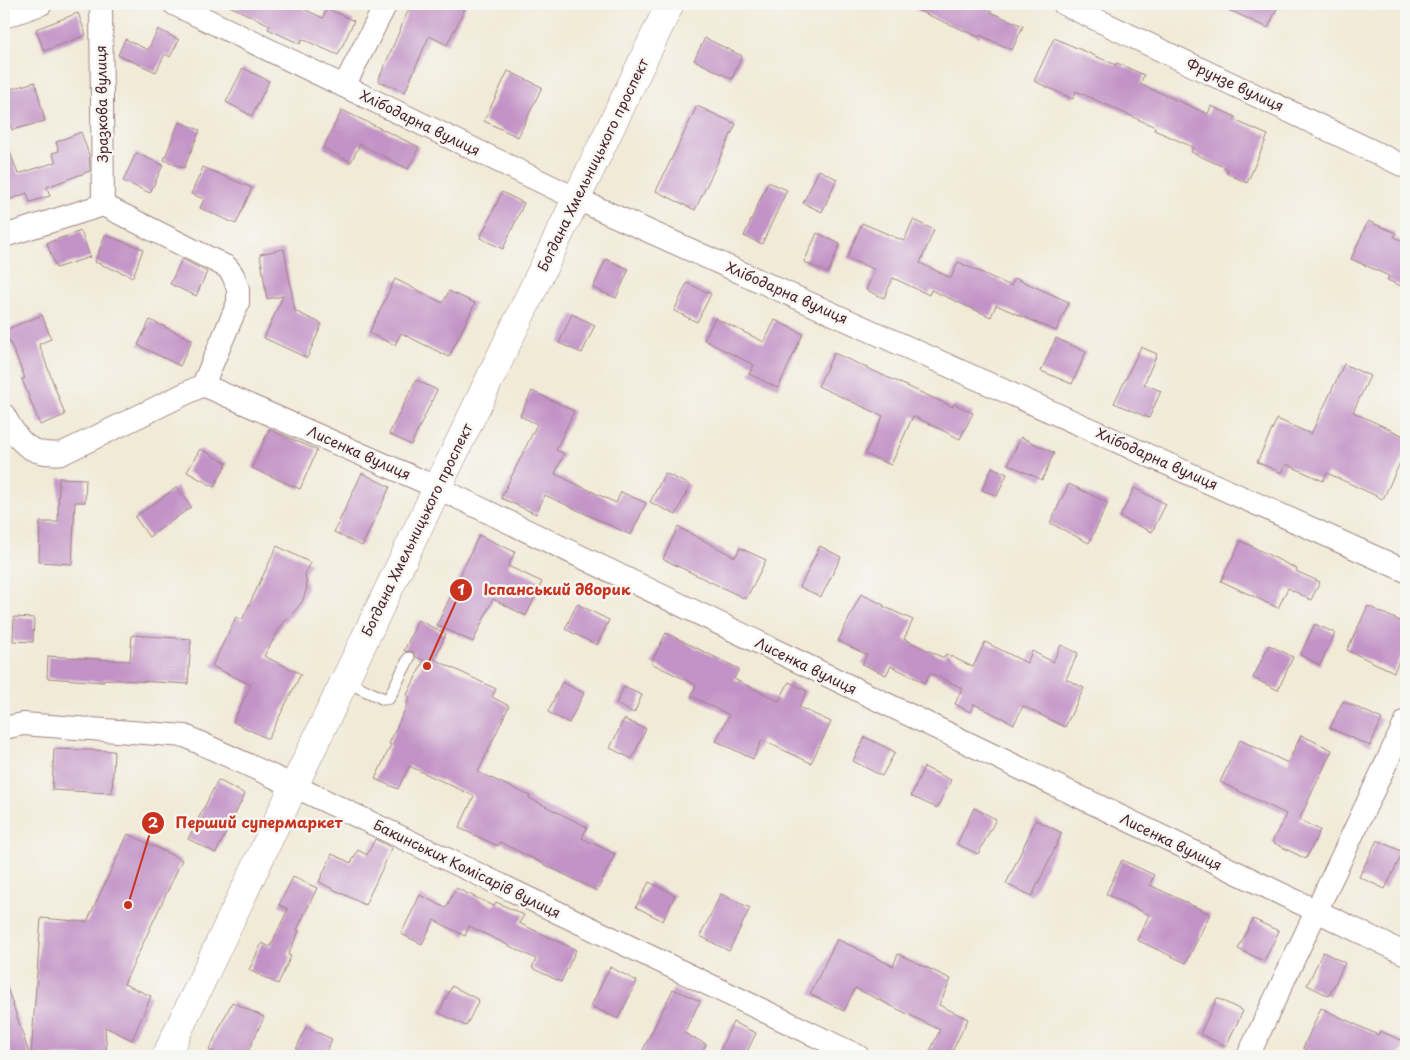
<svg xmlns="http://www.w3.org/2000/svg" width="1410" height="1060" viewBox="0 0 1410 1060" font-family="'Playpen Sans',sans-serif">
  <style>
    .building { fill: #c293c6 }
    .lines { fill: none; stroke-linecap: round; stroke-linejoin: round }
    .lane-casing { stroke: #9e8481; stroke-width: 13 }
    .street-casing { stroke: #9e8481; stroke-width: 24 }
    .secondary-casing { stroke: #9e8481; stroke-width: 29 }
    .lane { stroke: #fff; stroke-width: 11 }
    .street { stroke: #fff; stroke-width: 22 }
    .secondary { stroke: #fff; stroke-width: 28 }
    .labels { text-anchor: middle; stroke-width: 5; stroke-linejoin: round; paint-order: stroke }
    .street-label { font-size: 14px; fill: #4a1f2b; stroke: #f6f6f2 }
    .leader { fill: none; stroke: #c8321e; stroke-width: 2 }
    .callout-dot { fill: #c8321e; stroke: #f6f6f2; stroke-width: 2 }
    .mark-label { font-size: 15px; text-anchor: middle; font-weight: bold; fill: #fff }
    .callout-label { font-size: 15px; text-anchor: middle; font-weight: bold; fill: #c8321e; stroke: #f6f6f2; stroke-width: 5; stroke-linejoin: round; paint-order: stroke }
  </style>
  <rect width="100%" height="100%" fill="#f6f6f2"/>
  <filter id="ink" filterUnits="userSpaceOnUse"><feTurbulence type="fractalNoise" baseFrequency=".02" numOctaves="2"/><feDisplacementMap in="SourceGraphic" scale="10" xChannelSelector="R" yChannelSelector="G"/><feConvolveMatrix kernelMatrix="1 2 1 2 8 2 1 2 1" color-interpolation-filters="sRGB"/></filter>
  <filter id="wash" filterUnits="userSpaceOnUse"><feTurbulence type="fractalNoise" baseFrequency=".0096" numOctaves="4" result="noise"/><feDisplacementMap in="SourceGraphic" scale="20" xChannelSelector="R" yChannelSelector="G"/><feGaussianBlur stdDeviation="1.12" result="paint"/><feColorMatrix in="noise" values="0 0 0 0 0 0 0 0 0 0 0 0 0 0 0 0 0 1.4 0 .05"/><feComposite in="paint" operator="in"/></filter>
  <g filter="url(#wash)">
    <rect width="100%" height="100%" fill="#f1ead7"/>
    <g id="blocks">
      <g class="building">
        <path d="M225,4H293L323,18L327,8L354,21L338,55L302,39L300,44L268,29L270,25Z"/>
        <path d="M411,4H467L447,45L429,36L405,92L378,81Z"/>
        <path d="M903,4H994L990,12L1023,26L1012,50L980,35L979,37Z"/>
        <path d="M1216,4H1279L1268,28Z"/>
        <path d="M78,13L86,35L44,51L36,29Z"/>
        <path d="M158,29L179,40L170,57L165,54L156,72L118,55L125,39L148,50Z"/>
        <path d="M705,38L742,56L732,79L694,60Z"/>
        <path d="M1054,38L1116,65L1117,63L1144,75L1140,84L1208,114L1211,106L1236,117L1234,120L1268,135L1247,183L1226,173L1228,169L1191,152L1193,147L1154,130L1155,127L1076,91L1073,99L1034,81Z"/>
        <path d="M243,68L269,81L252,116L226,102Z"/>
        <path d="M508,71L542,87L518,137L484,121Z"/>
        <path d="M35,82L45,121L12,130L4,102V91Z"/>
        <path d="M697,106L736,124L695,210L656,191Z"/>
        <path d="M342,110L419,147L408,169L360,144L351,162L323,148Z"/>
        <path d="M179,122L200,130L184,168L164,160Z"/>
        <path d="M81,132L89,155L90,171L47,187L50,196L30,202L27,193L4,202V141H6L18,174L56,162L52,153L59,151L56,142Z"/>
        <path d="M136,153L163,165L150,193L123,181Z"/>
        <path d="M203,167L252,188L236,224L200,208L204,199L191,194Z"/>
        <path d="M819,170L837,179L822,212L803,203Z"/>
        <path d="M768,182L787,190L762,244L744,236Z"/>
        <path d="M502,192L524,203L503,249L480,238Z"/>
        <path d="M913,220L934,230L920,263L951,278L958,262L1011,286L1015,278L1069,302L1056,331L996,305L991,317L931,290L929,295L893,278L884,298L866,290L875,270L847,258L862,223L904,241Z"/>
        <path d="M1368,221L1396,233L1394,237L1404,242L1406,237V288L1387,280L1389,276L1351,259Z"/>
        <path d="M81,231L90,257L56,268L47,243Z"/>
        <path d="M817,233L840,244L828,273L804,262Z"/>
        <path d="M105,235L143,249L133,277L95,262Z"/>
        <path d="M284,249L295,311L322,324L307,358L264,338L283,296L267,299L260,254Z"/>
        <path d="M182,259L207,272L196,296L170,284Z"/>
        <path d="M606,259L629,269L616,298L593,288Z"/>
        <path d="M395,279L443,303L449,291L475,303L449,357L401,333L395,345L369,333Z"/>
        <path d="M687,283L711,294L697,322L674,311Z"/>
        <path d="M572,314L595,325L582,353L559,343Z"/>
        <path d="M42,315L51,339L39,344L65,415L40,425L22,379L25,378L5,330Z"/>
        <path d="M715,318L764,342L775,320L803,334L778,388L749,374L754,365L704,340Z"/>
        <path d="M150,320L192,340L180,366L138,345Z"/>
        <path d="M1056,338L1086,352L1072,384L1041,371Z"/>
        <path d="M1141,347L1157,354L1144,384L1161,391L1149,418L1114,403Z"/>
        <path d="M834,353L953,407L954,404L973,413L960,439L913,416L891,465L865,454L883,416L818,386Z"/>
        <path d="M1344,364L1370,376L1353,412L1406,437V450L1383,499L1327,473L1323,481L1286,464L1282,473L1257,462L1277,419L1311,434Z"/>
        <path d="M416,380L437,390L411,445L389,434Z"/>
        <path d="M532,391L574,411L556,450L564,454L555,474L616,503L621,492L646,503L631,535L545,495L536,514L501,498L537,424L520,416Z"/>
        <path d="M269,429L317,450L300,489L252,468Z"/>
        <path d="M1021,437L1054,453L1042,480L1008,464Z"/>
        <path d="M200,449L227,463L214,487L187,472Z"/>
        <path d="M992,467L1007,474L997,496L982,490Z"/>
        <path d="M362,473L390,487L362,546L334,532Z"/>
        <path d="M665,473L690,485L676,515L650,502Z"/>
        <path d="M59,478L86,479L85,502H75L72,564L39,562L40,522H58Z"/>
        <path d="M1069,484L1108,503L1089,543L1050,523Z"/>
        <path d="M177,487L191,507L149,537L135,517Z"/>
        <path d="M1134,488L1166,504L1152,532L1120,517Z"/>
        <path d="M678,527L735,557L740,548L766,560L746,599L663,559Z"/>
        <path d="M479,535L515,552L508,566L542,582L526,616L493,599L473,642L437,625Z"/>
        <path d="M1241,541L1297,569L1296,571L1320,582L1311,600L1288,588L1278,608L1221,581Z"/>
        <path d="M277,546L311,563L305,574L307,588L302,602L292,614L283,623L264,656L301,674L268,739L233,722L251,685L212,666L236,617L242,620Z"/>
        <path d="M820,546L841,557L821,597L800,587Z"/>
        <path d="M861,594L884,605L883,606L913,620L904,639L944,658L946,654L973,667L985,642L1027,663L1032,651L1053,662L1061,645L1078,653L1066,679L1084,688L1065,727L1023,706L1014,724L974,704L970,712L955,704L962,688L930,673L925,683L891,666L886,675L862,664L867,655L838,641Z"/>
        <path d="M577,604L609,620L597,645L565,629Z"/>
        <path d="M1368,606L1406,624V646L1394,672L1347,650Z"/>
        <path d="M14,617L34,618L33,642L13,641Z"/>
        <path d="M418,620L446,634L434,659L496,689L492,697L509,706L478,772L530,796L529,798L587,827L582,838L615,854L597,891L500,842L498,846L459,828L474,796L409,766L398,789L375,779L391,745L389,744L410,698L407,695L424,660L416,657L413,652L404,651Z"/>
        <path d="M1315,624L1335,633L1320,665L1300,655Z"/>
        <path d="M666,633L739,669L734,679L779,701L789,682L807,691L799,707L831,722L811,763L762,740L753,759L716,741L729,715L691,696L696,685L651,663Z"/>
        <path d="M132,635L191,639L188,684L104,679V682L47,678L48,656L130,661Z"/>
        <path d="M1269,645L1293,657L1278,690L1253,678Z"/>
        <path d="M562,682L584,693L569,723L548,712Z"/>
        <path d="M624,687L642,695L634,713L616,704Z"/>
        <path d="M1343,701L1382,719L1370,746L1330,728Z"/>
        <path d="M624,719L646,729L632,759L610,748Z"/>
        <path d="M1301,735L1332,750L1299,820L1320,830L1306,859L1272,842L1286,814L1220,782L1240,740L1288,763Z"/>
        <path d="M865,737L895,752L882,776L853,761Z"/>
        <path d="M54,749L114,751L112,793L52,790Z"/>
        <path d="M924,767L951,780L937,808L911,796Z"/>
        <path d="M218,780L245,794L216,853L188,839Z"/>
        <path d="M974,808L996,819L978,854L957,844Z"/>
        <path d="M1036,820L1062,833L1032,896L1006,884Z"/>
        <path d="M128,834L182,860L124,984L151,996L132,1040L105,1027L107,1056H31L41,918L87,922Z"/>
        <path d="M375,839L392,848L365,905L319,882L332,854L351,863L358,850L367,855Z"/>
        <path d="M1377,840L1403,852L1385,889L1359,877Z"/>
        <path d="M1122,860L1154,875L1150,885L1210,914L1186,963L1137,940L1149,915L1106,894Z"/>
        <path d="M293,877L317,888L297,930L299,931L288,955L291,956L278,984L249,970L262,943L270,947L288,909L279,905Z"/>
        <path d="M649,882L675,895L663,921L636,907Z"/>
        <path d="M456,888L494,906L496,902L524,915L519,923L576,950L561,982L532,968L536,959L469,926L465,936L434,920L422,944L401,934L420,895L446,908Z"/>
        <path d="M721,894L750,908L729,951L700,936Z"/>
        <path d="M1253,919L1279,931L1264,961L1238,949Z"/>
        <path d="M837,939L893,966L898,954L951,979L939,1005L968,1019L950,1056H942L930,1051L940,1030L855,988L844,1011L810,994Z"/>
        <path d="M1323,952L1345,963L1329,996L1307,985Z"/>
        <path d="M610,967L637,981L618,1019L591,1006Z"/>
        <path d="M452,986L479,1000L466,1026L439,1013Z"/>
        <path d="M4,987H7L30,1056H4Z"/>
        <path d="M673,989L700,1001L684,1033L706,1044L700,1056H640Z"/>
        <path d="M1217,998L1243,1011L1226,1046L1200,1034Z"/>
        <path d="M232,1002L264,1017L246,1056H222L209,1050Z"/>
        <path d="M1321,1008L1378,1035L1380,1031L1406,1042L1399,1056H1320L1303,1048Z"/>
        <path d="M733,1022L756,1033L745,1056H717Z"/>
        <path d="M306,1027L332,1039L324,1056H293Z"/>
      </g>
    </g>
  </g>
  <g filter="url(#ink)">
    <use href="#blocks" fill-opacity="0" stroke="#9e8481" stroke-width="1"/>
    <g class="lines">
      <defs>
        <path id="lane" d="M345,681L384,699L389,698L409,658"/>
        <g id="street">
          <path d="M101,4L103,205"/>
          <path d="M174,4L577,199L1406,571"/>
          <path d="M1064,4L1406,167"/>
          <path d="M4,17L41,4"/>
          <path d="M344,86L386,4"/>
          <path d="M4,236L103,205L227,267L233,275L238,289V303L203,385L63,453C30,457 18,442 4,415"/>
          <path d="M203,385L438,488L1406,954"/>
          <path d="M4,728L23,724L185,736L294,786L858,1056"/>
          <path d="M1248,1056L1406,721"/>
        </g>
        <path id="secondary" d="M166,1056L294,786L670,4"/>
      </defs>
      <use href="#lane" class="lane-casing"/>
      <use href="#street" class="street-casing"/>
      <use href="#secondary" class="secondary-casing"/>
      <use href="#lane" class="lane"/>
      <use href="#street" class="street"/>
      <use href="#secondary" class="secondary"/>
    </g>
  </g>
  <g class="labels">
    <g class="street-label">
      <text transform="translate(1235 85) rotate(25)" y="5">Фрунзе вулиця</text>
      <text transform="translate(102 104) rotate(-91)" y="5">Зразкова вулиця</text>
      <text transform="translate(420 123) rotate(26)" y="5">Хлібодарна вулиця</text>
      <text transform="translate(593 165) rotate(-64)" y="5">Богдана Хмельницького проспект</text>
      <text transform="translate(787 293) rotate(24)" y="5">Хлібодарна вулиця</text>
      <text transform="translate(359 453) rotate(24)" y="5">Лисенка вулиця</text>
      <text transform="translate(1157 459) rotate(24)" y="5">Хлібодарна вулиця</text>
      <text transform="translate(417 530) rotate(-64)" y="5">Богдана Хмельницького проспект</text>
      <text transform="translate(806 666) rotate(26)" y="5">Лисенка вулиця</text>
      <text transform="translate(1171 842) rotate(26)" y="5">Лисенка вулиця</text>
      <text transform="translate(467 869) rotate(26)" y="5">Бакинських Комісарів вулиця</text>
    </g>
  </g>
  <path class="leader" d="M427 666L461 590M128 905L153 823"/>
  <g class="callout-dot">
    <circle cx="427" cy="666" r="5"/>
    <circle cx="128" cy="905" r="5"/>
    <circle cx="461" cy="590" r="12"/>
    <circle cx="153" cy="823" r="12"/>
  </g>
  <g class="mark-label">
    <text x="461" y="595">1</text>
    <text x="153" y="828">2</text>
  </g>
  <g class="callout-label">
    <text x="557" y="595">Іспанський дворик</text>
    <text x="259" y="828">Перший супермаркет</text>
  </g>
  <rect width="1410" height="1060" fill="none" stroke="#f6f6f2" stroke-width="20"/>
</svg>
